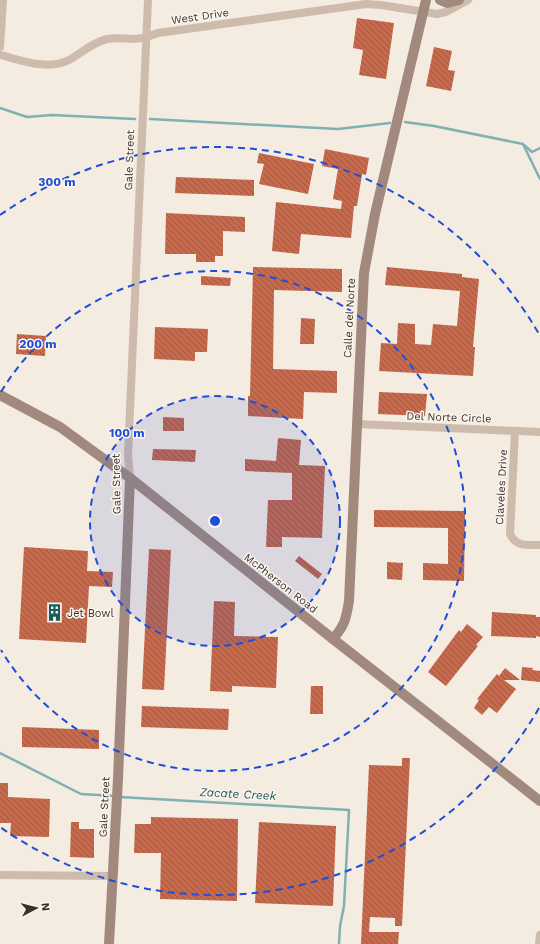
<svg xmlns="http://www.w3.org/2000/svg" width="540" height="944" viewBox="0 0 540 944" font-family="'Work Sans',sans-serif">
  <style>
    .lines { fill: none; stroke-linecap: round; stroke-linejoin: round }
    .stream { stroke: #7fb0b2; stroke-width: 2.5 }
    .building { fill: url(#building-back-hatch) }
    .street { stroke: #cdbbac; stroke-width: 8 }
    .secondary { stroke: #a18a7d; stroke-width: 10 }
    .ring { fill: none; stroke: #1d4ed8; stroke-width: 2; stroke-dasharray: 7 5 }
    .labels { text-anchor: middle; stroke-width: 3; stroke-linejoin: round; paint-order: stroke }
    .street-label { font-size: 11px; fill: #3b302b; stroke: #fbf5ee }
    .poi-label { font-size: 11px; fill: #3b302b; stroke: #fbf5ee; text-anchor: start }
    .water-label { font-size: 12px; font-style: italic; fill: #1f5a5e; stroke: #fbf5ee }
    .centre { fill: #1d4ed8; stroke: #fbf5ee; stroke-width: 2 }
    .ring-label { font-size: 12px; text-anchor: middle; font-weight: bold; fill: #1d4ed8; stroke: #fbf5ee; stroke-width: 3; stroke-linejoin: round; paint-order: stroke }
  </style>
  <defs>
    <pattern id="building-back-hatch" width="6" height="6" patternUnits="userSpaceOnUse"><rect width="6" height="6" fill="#c8694b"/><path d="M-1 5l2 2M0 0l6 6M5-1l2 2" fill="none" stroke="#a4573f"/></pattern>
  </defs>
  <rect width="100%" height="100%" fill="#f4ebe1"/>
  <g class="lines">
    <g class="stream">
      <path d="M0,108L27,117L52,115L135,119"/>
      <path d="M150,119L338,129L390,123"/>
      <path d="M405,122L434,126L523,144L540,179"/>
      <path d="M524,145L532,152L540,148"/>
      <path d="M0,753L81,794L115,796"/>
      <path d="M120,797L349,810L344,906L340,926L339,944"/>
    </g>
  </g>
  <g class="building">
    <path d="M357,18L394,23L386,79L359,75L363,50L353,48Z"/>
    <path d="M434,47L452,51L448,70L455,71L451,91L426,86Z"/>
    <path d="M325,149L369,158L366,175L362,174L357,206H354L351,238L301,234L299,254L272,251L276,202L341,209L342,201L333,199L338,169L322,166Z"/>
    <path d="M259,153L314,164L308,194L259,184L264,164L257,163Z"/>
    <path d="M176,177L254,180V196L175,193Z"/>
    <path d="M166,213L245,217V232L223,231V256H215V262H196V254H165Z"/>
    <path d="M253,267L342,269V292L274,290L273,369L337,371V393L304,392L303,419L248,416V396H250Z"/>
    <path d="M387,267L462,274V277L479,279L473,347H475L473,376L379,371L381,343L397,344L398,323L415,324V344L431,345L433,324L457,326L460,291L385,285Z"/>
    <path d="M201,276L231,278L230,286L201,285Z"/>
    <path d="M301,318L315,319L314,344H300Z"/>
    <path d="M155,327L208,329L207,352H195V361L154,359Z"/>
    <path d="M17,334L46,336L45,356L16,354Z"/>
    <path d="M379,392L427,394L425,416L378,414Z"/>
    <path d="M163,417L184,418V431H163Z"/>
    <path d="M278,438L301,440L299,465L325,466L322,538L282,537V547H266L268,500H292V473L245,471V459L276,461Z"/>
    <path d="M153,449L196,450L195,462L152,460Z"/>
    <path d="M374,510L465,511L464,581L423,580V563L448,564V528L374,527Z"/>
    <path d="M24,547L88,551L87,571L113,572L112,587L89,586L86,643L19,639Z"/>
    <path d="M149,549L171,550L164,690L142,689Z"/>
    <path d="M299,556L322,574L318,579L295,561Z"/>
    <path d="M387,562L403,563L402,580L387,579Z"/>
    <path d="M214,601L235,602L234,636L278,637L276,688L232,686V692L210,691Z"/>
    <path d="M492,612L536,615V617H540V637L536,636V638L491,636Z"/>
    <path d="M467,624L483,637L476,645L478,646L446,686L428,672L459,630L461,632Z"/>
    <path d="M522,667L533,668L532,670L540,671V682L521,680Z"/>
    <path d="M505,668L520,680H504L516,689L497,713L489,707L482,715L474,708L479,700L477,699L497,674L499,676Z"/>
    <path d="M311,686H323V714H310Z"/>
    <path d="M142,706L229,709L228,730L141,727Z"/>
    <path d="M22,727L99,730V749L22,747Z"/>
    <path d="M402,758H410L402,926H395V918L370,917L369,932H399L398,944H361L369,765L402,766Z"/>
    <path d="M0,783H8V797L50,799L49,837L10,836L11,823H0Z"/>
    <path d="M151,817L238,819L237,901L160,899L161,853H134L135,824H151Z"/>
    <path d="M71,822H79V829H94V858L70,857Z"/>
    <path d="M259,822L336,826L333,906L255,903Z"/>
  </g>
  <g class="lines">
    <g class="street">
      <path d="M0,47L3,0"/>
      <path d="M0,55C21,60 48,71 69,60C82,53 91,43 107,39C116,37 125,39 134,39C143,39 150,36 158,33L366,4L381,5L437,14L446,12L468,0"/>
      <path d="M357,424L540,432"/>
      <path d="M515,431L510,534C516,547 527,545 540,545"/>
      <path d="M130,478L128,455L148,0"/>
      <path d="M0,875L113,876"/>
      <path d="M539,944L540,935"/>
    </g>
    <g class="secondary">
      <path d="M440,0L447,3L459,0"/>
      <path d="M0,395L60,427L130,478L333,639L540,801"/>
      <path d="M333,639C345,625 346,619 349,601L364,273L375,214L426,0"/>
      <path d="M109,944L118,779L130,478"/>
    </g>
  </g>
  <circle cx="215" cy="521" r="125" fill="#1d4ed8" fill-opacity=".12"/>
  <g class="ring">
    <circle cx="215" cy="521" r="125"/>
    <path d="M1 392A250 250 0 1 1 1 650"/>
    <path d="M539 708A374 374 0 0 1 0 827M0 215A374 374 0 0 1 539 334"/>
  </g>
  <defs>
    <symbol id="building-bare" viewBox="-9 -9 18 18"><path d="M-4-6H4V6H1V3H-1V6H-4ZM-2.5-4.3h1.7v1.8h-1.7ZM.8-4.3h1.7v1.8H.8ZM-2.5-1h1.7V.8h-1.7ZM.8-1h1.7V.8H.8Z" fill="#1f5a5e" stroke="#fbf5ee" stroke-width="2.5" paint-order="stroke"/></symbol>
  </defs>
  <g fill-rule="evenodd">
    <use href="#building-bare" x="42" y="600" width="25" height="25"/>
  </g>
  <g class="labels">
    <g class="street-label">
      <text transform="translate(200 16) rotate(-8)" y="4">West Drive</text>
      <text transform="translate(129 160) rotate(-88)" y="4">Gale Street</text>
      <text transform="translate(349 318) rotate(-87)" y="4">Calle del Norte</text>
      <text transform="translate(449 417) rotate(2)" y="4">Del Norte Circle</text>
      <text transform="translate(116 484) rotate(-91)" y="4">Gale Street</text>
      <text transform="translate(501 487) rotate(-87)" y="4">Claveles Drive</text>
      <text transform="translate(281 583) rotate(38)" y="4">McPherson Road</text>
      <text transform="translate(104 807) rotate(-87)" y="4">Gale Street</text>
    </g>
    <g class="poi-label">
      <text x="67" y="617">Jet Bowl</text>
    </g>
    <g class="water-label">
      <text transform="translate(238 794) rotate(3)" y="4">Zacate Creek</text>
    </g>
  </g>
  <circle cx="215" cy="521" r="6" class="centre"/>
  <g class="ring-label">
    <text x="57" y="186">300 m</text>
    <text x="38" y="348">200 m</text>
    <text x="127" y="437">100 m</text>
  </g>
  <g transform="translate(36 908) rotate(83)" stroke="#fbf5ee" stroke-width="3" paint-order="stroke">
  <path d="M0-3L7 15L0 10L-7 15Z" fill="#3b302b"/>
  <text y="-6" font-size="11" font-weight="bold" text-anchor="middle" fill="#3b302b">N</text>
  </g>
</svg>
